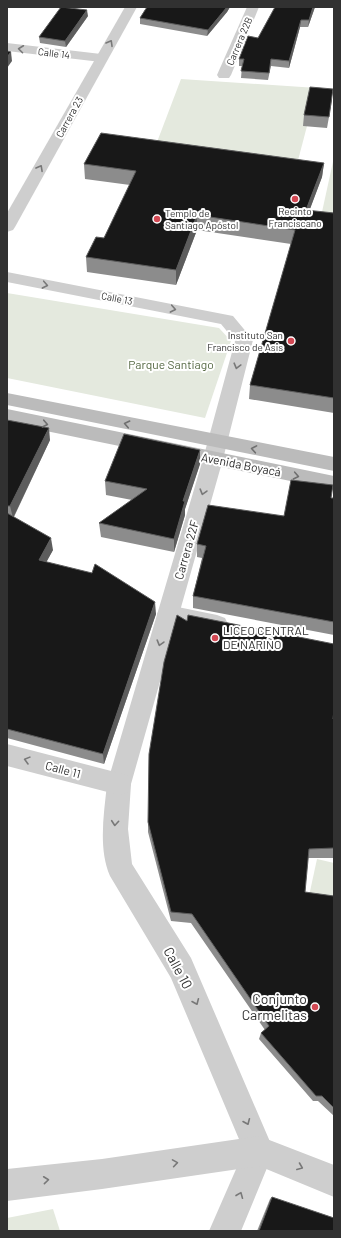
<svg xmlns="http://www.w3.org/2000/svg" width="341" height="1238" viewBox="0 0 341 1238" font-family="Barlow,sans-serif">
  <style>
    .green { fill: #e4e9de }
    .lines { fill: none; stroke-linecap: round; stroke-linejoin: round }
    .pedestrian { fill: #cecece; fill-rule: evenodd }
    .minor { fill: #cecece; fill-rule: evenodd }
    .tertiary { fill: #cecece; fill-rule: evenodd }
    .secondary { fill: #bbb; fill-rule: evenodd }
    .wall { fill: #8c8c8c }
    .shaded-wall { fill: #5d5d5d }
    .building { fill: #181818; stroke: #5d5d5d }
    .oneway { stroke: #787878 }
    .oneway2 { stroke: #6f6f6f }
    .poi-dot { fill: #d34853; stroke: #fff; stroke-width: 1.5 }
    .labels { text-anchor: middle; stroke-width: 4; stroke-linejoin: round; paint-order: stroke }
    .far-street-label { font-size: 10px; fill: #313131; stroke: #fff }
    .far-poi-label { font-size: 10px; fill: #313131; stroke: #fff }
    .park-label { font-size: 12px; fill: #546842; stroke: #fff }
    .street-label { font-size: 12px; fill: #313131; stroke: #fff }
    .poi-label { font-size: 12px; fill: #313131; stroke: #fff; text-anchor: start }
    .near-street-label { font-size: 14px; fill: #313131; stroke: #fff }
    .near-poi-label { font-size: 14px; fill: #313131; stroke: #fff; text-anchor: end }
  </style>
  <rect width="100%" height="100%" fill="#fff"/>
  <g class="green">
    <path d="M181,79L317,88L296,168L154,150Z"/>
    <path d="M334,157V224L320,221Z"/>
    <path d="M7,293L219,328L231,341L205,418L7,378Z"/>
    <path d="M317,859L334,863V900L309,896Z"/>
    <path d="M53,1209L60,1231H7V1218Z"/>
  </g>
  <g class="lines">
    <path class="pedestrian" d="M168,605L217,615L225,618L228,624L225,630L217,633L160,620L157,614L160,608Z"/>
    <g class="minor">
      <path d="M247,7H259L231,75L229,78H219L217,75Z"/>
      <path d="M7,43L101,54L107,58L101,62L7,51Z"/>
      <path d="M7,272L233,316L253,340L223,459L131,784L128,829L132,864L191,958L274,1151L241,1231H209L244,1151L171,978L110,876C98,848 104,814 107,784L203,459L235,341L221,324L7,282Z"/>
    </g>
    <g class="tertiary">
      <path d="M125,7H137L15,227L13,230L7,232V213Z"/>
      <path d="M7,744L119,773L128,776L131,784L128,792L119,795L7,766Z"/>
      <path d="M259,1136L334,1165V1197L259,1166L102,1189L7,1201V1169L102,1159Z"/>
    </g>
    <g class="secondary">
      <path d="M7,393L334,457V471L7,405Z"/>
      <path d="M7,409L334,476V490L7,423Z"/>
    </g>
  </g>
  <g class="wall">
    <path d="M147,7H230L227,12L207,36L140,24V18Z"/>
    <path d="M315,7L308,27H300L289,68L271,66L268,80L241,78L242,66H239V59Z"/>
    <path d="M88,16L66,47L40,43L39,37Z"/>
    <path d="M332,100L327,128L303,126L304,115Z"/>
    <path d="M324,163L322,177L309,211L334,213V413L249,399L250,385L291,244L197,230L176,285L87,272L86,257L104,238L130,185L85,179L84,164Z"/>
    <path d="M7,420L50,440L14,517L53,550L46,562L156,614L104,764L7,738Z"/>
    <path d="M200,450V464L185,509V515L174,552L101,537L99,523L132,500L106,495L105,481Z"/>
    <path d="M331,498H334V635L193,608V596L202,558L197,557V544L284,516Z"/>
    <path d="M333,719L334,720V858H308L305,892L334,896V1116L318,1101H313L259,1039L261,1033L265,1030L191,923L171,921L148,832V822Z"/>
    <path d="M272,1197L334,1231H257L270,1199Z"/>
  </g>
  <g class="shaded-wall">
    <path d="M227,7H230L227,12L207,36L208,30Z"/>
    <path d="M313,7H315L308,27L309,20Z"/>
    <path d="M87,10L88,16L66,47L65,41Z"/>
    <path d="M301,20L300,27L289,68V61Z"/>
    <path d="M11,52L12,61L7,68V57Z"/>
    <path d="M324,163L322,177L304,225L306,210Z"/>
    <path d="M197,215V230L176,285V270Z"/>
    <path d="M49,428L50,440L13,518L10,506Z"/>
    <path d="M200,450V464L185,509V515L174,552V539L183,501Z"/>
    <path d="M51,538L53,550L41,572L39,560Z"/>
    <path d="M155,602L156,614L104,764L103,754Z"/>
  </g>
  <g class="building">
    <path d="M61,7L87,10L65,41L39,37Z"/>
    <path d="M147,7H227L208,30L140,18Z"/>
    <path d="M275,7H313L309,20H301L289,61L271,59L269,73L241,71L244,59H239L248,36L258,38Z"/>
    <path d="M7,51L11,52L7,57Z"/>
    <path d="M310,87L333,89L329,117L304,115Z"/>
    <path d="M101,133L324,163L306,210L334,213V398L250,385L295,230L197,215L176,270L86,257L96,237L104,238L136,171L84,164Z"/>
    <path d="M7,420L49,428L10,506H7Z"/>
    <path d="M124,434L200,450L183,501H185L174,539L99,523L147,489L105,481Z"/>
    <path d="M291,480L333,485L331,498H334V622L193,596L206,546L197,544L208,505L284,516Z"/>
    <path d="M7,513L51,538L39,560L92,573L95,564L155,602L103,754L7,729Z"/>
    <path d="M177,615L187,621L188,615L334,644V710L333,719L334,720V848L309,849L305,892L334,896V1108L322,1096H316L261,1033L269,1026L192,914L171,912L148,822L149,754L164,662Z"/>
    <path d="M272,1197L334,1218V1231H259Z"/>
  </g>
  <defs><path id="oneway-chevron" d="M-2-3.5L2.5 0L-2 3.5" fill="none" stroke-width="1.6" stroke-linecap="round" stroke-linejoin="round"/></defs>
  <g class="oneway">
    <use href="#oneway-chevron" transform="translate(110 43) rotate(-60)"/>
    <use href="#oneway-chevron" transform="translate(21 49) rotate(-173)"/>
    <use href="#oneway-chevron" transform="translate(40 168) rotate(-61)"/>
    <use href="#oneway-chevron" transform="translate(45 285) rotate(11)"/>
    <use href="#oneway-chevron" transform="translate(173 309) rotate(11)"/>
    <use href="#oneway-chevron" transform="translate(237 366) rotate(105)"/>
    <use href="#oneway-chevron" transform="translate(203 492) rotate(106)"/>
    <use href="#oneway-chevron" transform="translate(160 643) rotate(106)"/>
    <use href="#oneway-chevron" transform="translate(27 760) rotate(-165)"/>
    <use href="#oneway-chevron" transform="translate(115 823) rotate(95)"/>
    <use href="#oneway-chevron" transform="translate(196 1002) rotate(67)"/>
    <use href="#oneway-chevron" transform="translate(247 1122) rotate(67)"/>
    <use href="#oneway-chevron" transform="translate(175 1163) rotate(-9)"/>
    <use href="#oneway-chevron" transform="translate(300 1167) rotate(22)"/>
    <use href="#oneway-chevron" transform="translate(46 1180) rotate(-6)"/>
    <use href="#oneway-chevron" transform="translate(240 1195) rotate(-68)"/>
  </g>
  <g class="oneway2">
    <use href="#oneway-chevron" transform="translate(45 424) rotate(12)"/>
    <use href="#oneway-chevron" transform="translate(127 424) rotate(-168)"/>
    <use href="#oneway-chevron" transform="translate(254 449) rotate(-170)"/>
    <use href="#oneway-chevron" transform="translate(296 476) rotate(11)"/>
  </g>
  <g class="poi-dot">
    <circle cx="295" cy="199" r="4"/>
    <circle cx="157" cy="219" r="4"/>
    <circle cx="291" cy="341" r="4"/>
    <circle cx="215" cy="638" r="4"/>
    <circle cx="315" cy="1007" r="4"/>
  </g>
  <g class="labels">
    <g class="far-street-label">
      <text transform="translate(239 41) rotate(-67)" y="4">Carrera 22B</text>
      <text transform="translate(54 53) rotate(7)" y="4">Calle 14</text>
      <text transform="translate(69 117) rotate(-61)" y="4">Carrera 23</text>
      <text transform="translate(117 298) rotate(11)" y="4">Calle 13</text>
    </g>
    <g class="far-poi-label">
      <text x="295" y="215">Recinto<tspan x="295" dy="12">Franciscano</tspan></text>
      <text x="165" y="217" text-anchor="start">Templo de<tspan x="165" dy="12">Santiago Apóstol</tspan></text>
      <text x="283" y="339" text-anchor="end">Instituto San<tspan x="283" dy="12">Francisco de Asis</tspan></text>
    </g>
    <g class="park-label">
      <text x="171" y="369">Parque Santiago</text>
    </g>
    <g class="street-label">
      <text transform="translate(241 465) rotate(11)" y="4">Avenida Boyacá</text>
      <text transform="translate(187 550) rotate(-74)" y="4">Carrera 22F</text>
      <text transform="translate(63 770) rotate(15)" y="4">Calle 11</text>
    </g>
    <g class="poi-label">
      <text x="223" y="635">LICEO CENTRAL<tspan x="223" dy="14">DE NARIÑO</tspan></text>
    </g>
    <g class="near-street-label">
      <text transform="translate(178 968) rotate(62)" y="5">Calle 10</text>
    </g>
    <g class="near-poi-label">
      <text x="307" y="1004">Conjunto<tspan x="307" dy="16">Carmelitas</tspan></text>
    </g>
  </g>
  <rect width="341" height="1238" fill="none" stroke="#313131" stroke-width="16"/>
</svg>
